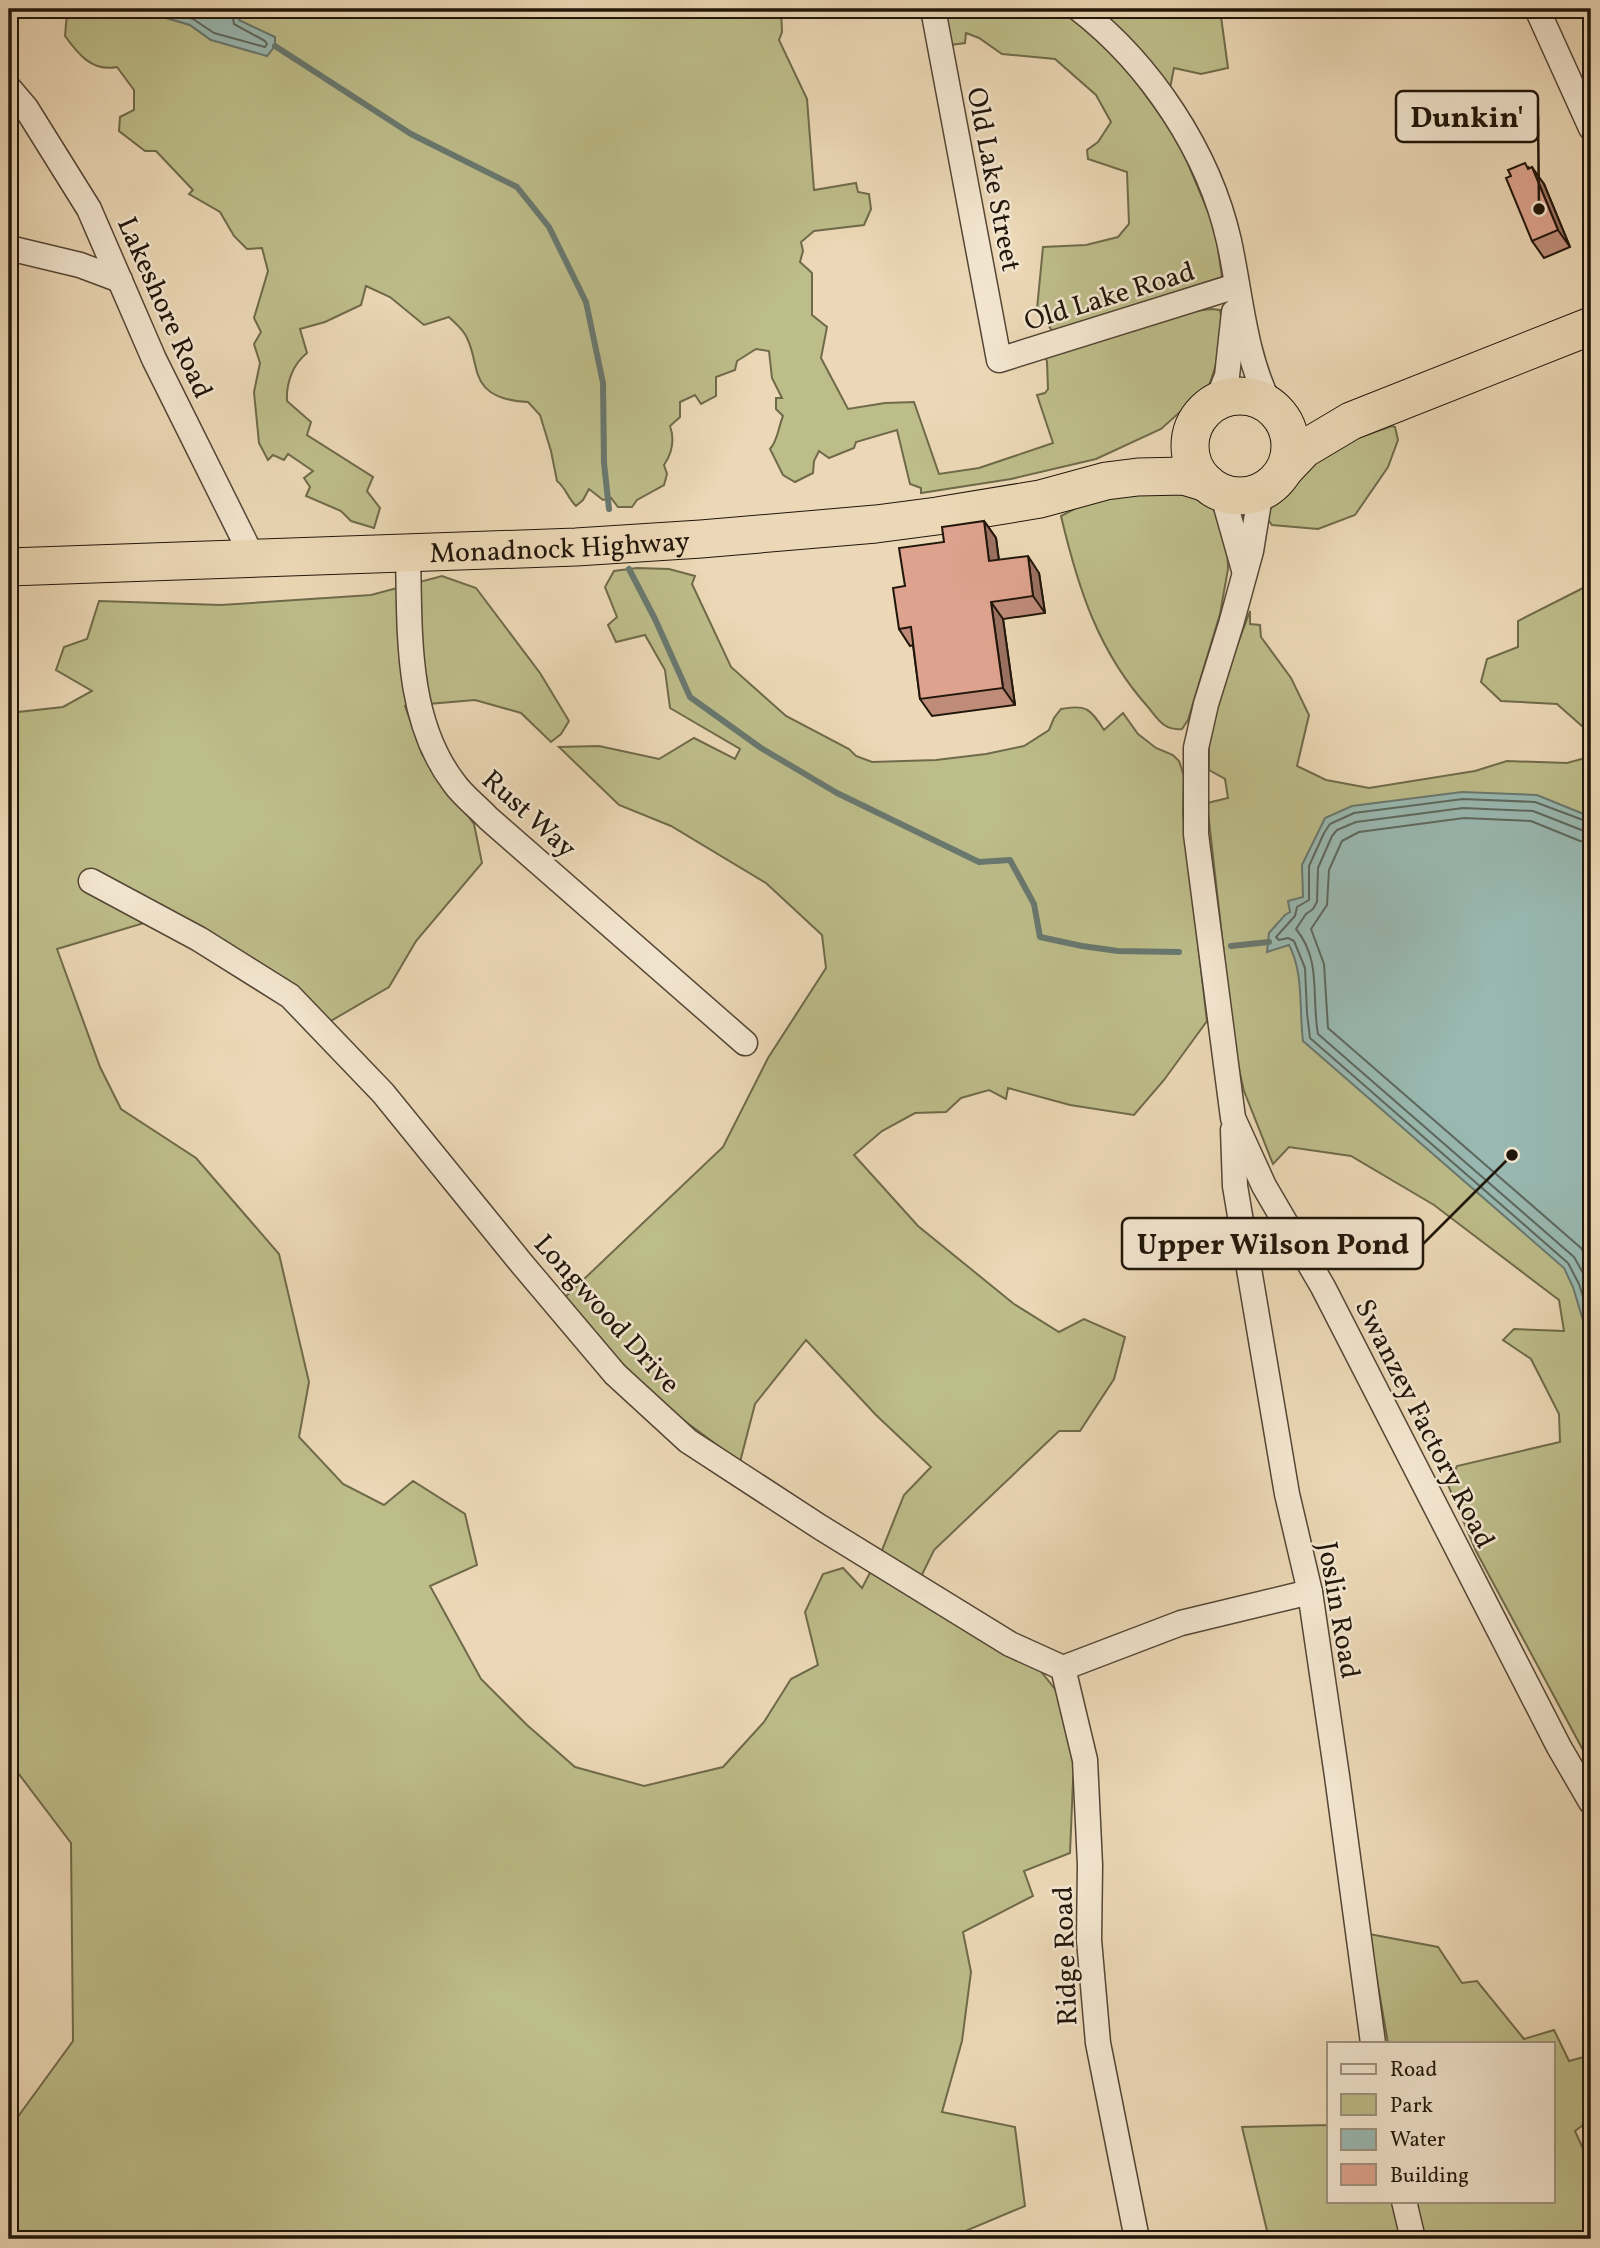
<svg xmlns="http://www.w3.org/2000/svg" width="1600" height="2248" viewBox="0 0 1600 2248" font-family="Vollkorn,serif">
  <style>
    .green { fill: #bdbd8a; stroke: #6f6a4a; stroke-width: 2 }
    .water { fill: #99b9b2; stroke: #69786f; stroke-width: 2 }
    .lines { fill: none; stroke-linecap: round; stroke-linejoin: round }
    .shore { stroke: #5d685e; stroke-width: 2 }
    .stream { stroke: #69786f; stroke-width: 6 }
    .minor-casing { stroke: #544635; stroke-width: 27 }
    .highway-casing { stroke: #21160a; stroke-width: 39 }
    .minor { stroke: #f3e6d0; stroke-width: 24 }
    .highway { stroke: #ecd8b6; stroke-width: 37 }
    .wall { fill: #bf8c7a; stroke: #21160a; stroke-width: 2 }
    .shaded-wall { fill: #9b7263; stroke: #21160a; stroke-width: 2 }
    .building { fill: #dea38e; stroke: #21160a; stroke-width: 2 }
    .labels { text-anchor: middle; stroke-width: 5; stroke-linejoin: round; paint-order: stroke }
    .street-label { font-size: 28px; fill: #21160a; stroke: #f3e6d0 }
    .leader { fill: none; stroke: #21160a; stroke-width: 2.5 }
    .callout-dot { fill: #21160a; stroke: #f3e6d0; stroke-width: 2.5 }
    .callout { fill: #f3e6d0; stroke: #21160a; stroke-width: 2.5 }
    .callout-label { font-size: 30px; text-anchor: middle; font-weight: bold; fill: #21160a }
  </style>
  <rect width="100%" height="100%" fill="#ecd8b6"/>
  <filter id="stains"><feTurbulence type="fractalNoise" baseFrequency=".00286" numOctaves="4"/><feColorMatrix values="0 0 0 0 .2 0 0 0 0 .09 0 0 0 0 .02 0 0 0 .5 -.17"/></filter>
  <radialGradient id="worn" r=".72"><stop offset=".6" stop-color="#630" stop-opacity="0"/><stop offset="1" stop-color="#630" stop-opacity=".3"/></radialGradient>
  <g class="green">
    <path d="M61,9H136L190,25L211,40L239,20L245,9H238H781L782,32L779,40L807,99L814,190L856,183L858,192L869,194L871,209L864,225L814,231L801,242L803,251L800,262L812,273V315L827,327L821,358L848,409L885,403L914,402L939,474L979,468L1053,443L1037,395L1045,393L1048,389L1047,362L1045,355L1195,311L1212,309L1220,310L1225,337L1209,386L1161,429L1096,459L1011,479L921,493V488L910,484L897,430L856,442L854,448L829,458L819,451L814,461L813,473L795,482L783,475L770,449C778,440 778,428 783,416L776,409V398H782L772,378L769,351L756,349L737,361L735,370L716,377V396L701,404L695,395L680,402V417L670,426C675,440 672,453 664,465L667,474L664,485L637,500L632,507H618L611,498L603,500L589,489L583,500L576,506C567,497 566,488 557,481L551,451L540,415L528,402C509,401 485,397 478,375C474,363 473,350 467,338C464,330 455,323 449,317L424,325L390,297L366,286L361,305L325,322L300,329L307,353C293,364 286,383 287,401L311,422L307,435L373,477L367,491L380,508L374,528L351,521L341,511L306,496L310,487L304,478L313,471L288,454L284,460L273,455L268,460L259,443L254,392L260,363L254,344L261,332L254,318L268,271L262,248L247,249L234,236L220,212L189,194L193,190L156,151H145L119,131L120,117L134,110V90L117,67C92,72 78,54 65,36L67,13Z"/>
    <path d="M944,9H1065L1084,23L1126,68L1178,140L1215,228L1222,277L1053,332L1037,309L1043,247L1086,245L1118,237L1129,224L1127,172L1088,159L1087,150L1098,142L1111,122L1096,95L1055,59L1002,54L979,38L966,33L965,43L951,45Z"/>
    <path d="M1097,9H1220L1228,68L1201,74L1174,68L1170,88Z"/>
    <path d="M1392,426L1395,427L1398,440L1388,467L1355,515L1318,529L1272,525L1266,517L1267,509L1299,467L1334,446Z"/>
    <path d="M1161,483L1211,497L1227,540L1228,569L1220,614L1188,720L1182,729C1164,731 1158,719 1148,707C1098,651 1078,588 1061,516L1080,506Z"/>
    <path d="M637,568L669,569L695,576L692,584L731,667L786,716L849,749L856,756L872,762L936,760L986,754L1024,746L1049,730L1054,718L1061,709C1086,704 1091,709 1104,730L1123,713L1138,734L1156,748L1173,755L1179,761L1184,776L1183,815L1207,1021L1164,1080L1134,1115L1070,1105L1008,1088L1006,1099L989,1090L961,1098L946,1112L915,1113L882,1131L854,1155L918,1226L1014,1304L1059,1332L1084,1319L1125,1337L1114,1379L1080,1431H1059L934,1550L913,1593L1032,1660L1058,1693L1074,1757L1070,1853L1024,1871L1033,1896L963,1932L971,1972L962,2041L942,2112L1015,2127L1025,2206L951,2237L953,2239H9V2129L73,2041L71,1843L9,1761V713L63,707L92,691L56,670L64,647L87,639L99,601L221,605L371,595L442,576L476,588L540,673L569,721L561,734L551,742L521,713L475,700L405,706L422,754L474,824L482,863L416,941L389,987L329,1022L174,914L57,949L100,1067L121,1109L196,1158L279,1254L309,1382L299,1437L343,1484L384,1505L413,1481L465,1514L477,1565L430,1586L481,1679L527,1725L575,1767L644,1786L723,1767L764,1722L791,1679L818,1665L805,1612L823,1574L843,1568L862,1588L882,1550L904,1495L931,1467L876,1415L806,1340L755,1404L740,1462L655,1399L563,1299L723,1147L768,1058L826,968L822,935L766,883L671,826L619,805L559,747L599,746L659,759L694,738L735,759L740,749L670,708L665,670L645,635L616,642L608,625L617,617L605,587L614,571Z"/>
    <path d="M1591,584V734L1557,704L1501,701L1481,682L1487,659L1518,647V621Z"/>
    <path d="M1250,611V624L1260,625L1261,637L1291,678L1309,715L1297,766L1326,780L1369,788L1475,771L1507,761L1567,763L1589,757L1591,744V1765L1476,1551L1448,1485L1457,1466L1560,1442L1559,1414L1531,1359L1503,1340L1514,1329L1564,1331L1559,1300L1434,1205L1351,1156L1289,1147L1273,1164L1244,1091L1235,1052L1207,803L1228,798L1225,779L1209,770V741L1219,694Z"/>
    <path d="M1369,1934L1438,1947L1462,1983L1477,1981L1524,2039L1554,2030L1569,2061L1591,2055V2119L1575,2131L1589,2162H1591V2239H1269L1242,2127L1329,2125V2201H1553V2043H1388Z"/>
  </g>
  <g class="water">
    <path d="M136,9H246L239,20L275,37V46L267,56L211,40L190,25Z"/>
    <path d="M1462,792L1537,795L1591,817V1347L1573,1287L1564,1268L1303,1041C1299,1010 1304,973 1289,945L1267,952L1269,933L1285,915L1290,912L1288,901L1303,897L1302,865L1325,818L1352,806Z"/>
  </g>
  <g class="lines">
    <g class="shore">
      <path d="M160,9L193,19L214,33L265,47L267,44L265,41L234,24L233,18L238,9"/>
      <path d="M1591,823L1535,802L1463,799L1354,813L1330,824L1324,833L1309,866V900L1297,907L1295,916L1276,937L1279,940L1288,938L1294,941L1305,968L1307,1013L1310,1038L1568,1263L1579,1284L1591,1322"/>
      <path d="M1591,832L1584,831L1533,811L1463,808L1356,822L1337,830L1332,836L1318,868L1317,902L1313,909L1306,914L1296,929C1322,961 1311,996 1318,1034L1574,1257L1587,1280L1591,1293"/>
      <path d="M1591,842L1580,841L1531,821L1464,818L1359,832L1342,841L1329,870L1327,905L1311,929L1324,964L1328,1028L1581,1248L1591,1265"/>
    </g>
    <g class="stream">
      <path d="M275,46L411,134L517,187L549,227L586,302L603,383L604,463L609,509"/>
      <path d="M629,569L655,619L690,697L761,748L837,793L979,862L1010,860L1034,904L1040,937L1082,946L1118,951L1179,952"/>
      <path d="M1231,946L1269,942"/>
    </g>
    <defs>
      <g id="minor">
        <path d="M933,9L999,360L1236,286"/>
        <path d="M1079,9C1150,64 1209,152 1229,241C1241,296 1244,354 1270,405"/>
        <path d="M1537,9L1591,128"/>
        <path d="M9,88L26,108L89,209L154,359L254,560"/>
        <path d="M9,248L80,265L120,280"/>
        <path d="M1216,403L1227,376L1234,312"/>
        <path d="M1267,489L1259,502L1251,551L1231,624L1206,704L1196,748V834L1233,1118L1264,1186L1323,1287L1559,1747L1591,1802"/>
        <path d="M1219,491L1225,503L1244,570"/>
        <path d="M408,554C410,631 405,719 454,783C463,796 477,806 488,818L745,1043"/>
        <path d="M91,881L199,939L290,996L383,1093L522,1264L615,1374L688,1441L820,1527L1010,1644L1063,1668L1181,1623L1310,1592"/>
        <path d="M1233,1130L1235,1186L1287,1494L1310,1592L1337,1776L1373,2043"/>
        <path d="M1063,1668L1085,1760L1090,1865L1089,1940L1098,2043L1137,2239"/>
        <path d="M1404,2201L1413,2239"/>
      </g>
      <g id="highway">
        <circle cx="1240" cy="446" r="50"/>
        <path d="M1285,469L1304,449L1351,421L1591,326"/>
        <path id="s1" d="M9,567L576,547L701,539L876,524L937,516L1040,499L1106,481L1138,477L1184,476L1207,483"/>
      </g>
    </defs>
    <use href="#minor" class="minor-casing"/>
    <use href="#highway" class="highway-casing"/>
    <use href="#minor" class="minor"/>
    <use href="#highway" class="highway"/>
  </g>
  <g class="wall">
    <path d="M1529,168L1544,184L1570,247L1544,258L1532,241Z"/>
    <path d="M984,521L996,538L999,560L1039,573L1045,613L1003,619L1015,705L932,716L920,699L913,645L910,646L899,629L905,586L944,542Z"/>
  </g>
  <g class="shaded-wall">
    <path d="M1532,167L1544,184L1570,247L1558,230Z"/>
    <path d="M984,521L996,538L1001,578L989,561Z"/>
    <path d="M1028,556L1039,573L1045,613L1033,596Z"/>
    <path d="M991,602L1003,619L1015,705L1003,688Z"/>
  </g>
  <g class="building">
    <path d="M1525,163L1528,169L1532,167L1558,230L1532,241L1506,178L1511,176L1508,170Z"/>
    <path d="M984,521L989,561L1028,556L1033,596L991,602L1003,688L920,699L911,627L899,629L893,588L905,586L899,548L944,542L942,527Z"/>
  </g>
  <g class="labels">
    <g class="street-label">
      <text transform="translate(995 179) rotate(79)" y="10">Old Lake Street</text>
      <text transform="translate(1109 295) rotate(-17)" y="10">Old Lake Road</text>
      <text transform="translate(166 307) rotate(66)" y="10">Lakeshore Road</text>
      <text dy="10" stroke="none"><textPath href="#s1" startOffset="551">Monadnock Highway</textPath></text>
      <text transform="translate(530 813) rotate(42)" y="10">Rust Way</text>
      <text transform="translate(608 1313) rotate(48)" y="10">Longwood Drive</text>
      <text transform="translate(1426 1423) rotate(63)" y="10">Swanzey Factory Road</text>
      <text transform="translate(1340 1610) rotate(80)" y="10">Joslin Road</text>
      <text transform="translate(1064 1956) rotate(-92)" y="10">Ridge Road</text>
    </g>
  </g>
  <path class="leader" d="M1539 209L1538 116M1512 1155L1423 1244"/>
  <g class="callout-dot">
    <circle cx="1539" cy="209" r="7"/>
    <circle cx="1512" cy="1155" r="7"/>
  </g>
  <g class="callout">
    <rect x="1396" y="91" width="142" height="51" rx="7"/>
    <rect x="1122" y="1218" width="301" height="51" rx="7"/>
  </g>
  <g class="callout-label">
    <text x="1467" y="127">Dunkin'</text>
    <text x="1273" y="1254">Upper Wilson Pond</text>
  </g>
  <rect width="1600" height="2248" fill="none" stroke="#ecd8b6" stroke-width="35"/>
  <rect x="10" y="10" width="1579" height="2227" fill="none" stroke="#21160a" stroke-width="3.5"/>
  <rect x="18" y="18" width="1565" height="2213" fill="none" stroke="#21160a" stroke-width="2"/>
  <rect x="1327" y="2042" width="228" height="161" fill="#f3e6d0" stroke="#9f9381" stroke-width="2"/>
  <rect x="1341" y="2064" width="35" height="10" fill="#f3e6d0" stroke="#9f9381" stroke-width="2"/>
  <text x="1390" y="2076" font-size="21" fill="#21160a">Road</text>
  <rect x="1341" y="2094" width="35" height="21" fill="#bdbd8a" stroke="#9f9381" stroke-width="2"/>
  <text x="1390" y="2112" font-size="21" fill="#21160a">Park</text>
  <rect x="1341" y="2129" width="35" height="21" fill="#99b9b2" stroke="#9f9381" stroke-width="2"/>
  <text x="1390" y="2146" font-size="21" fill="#21160a">Water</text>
  <rect x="1341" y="2164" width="35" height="21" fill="#dea38e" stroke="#9f9381" stroke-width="2"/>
  <text x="1390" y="2182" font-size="21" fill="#21160a">Building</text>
  <rect width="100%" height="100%" filter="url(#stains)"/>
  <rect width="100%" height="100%" fill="url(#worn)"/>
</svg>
